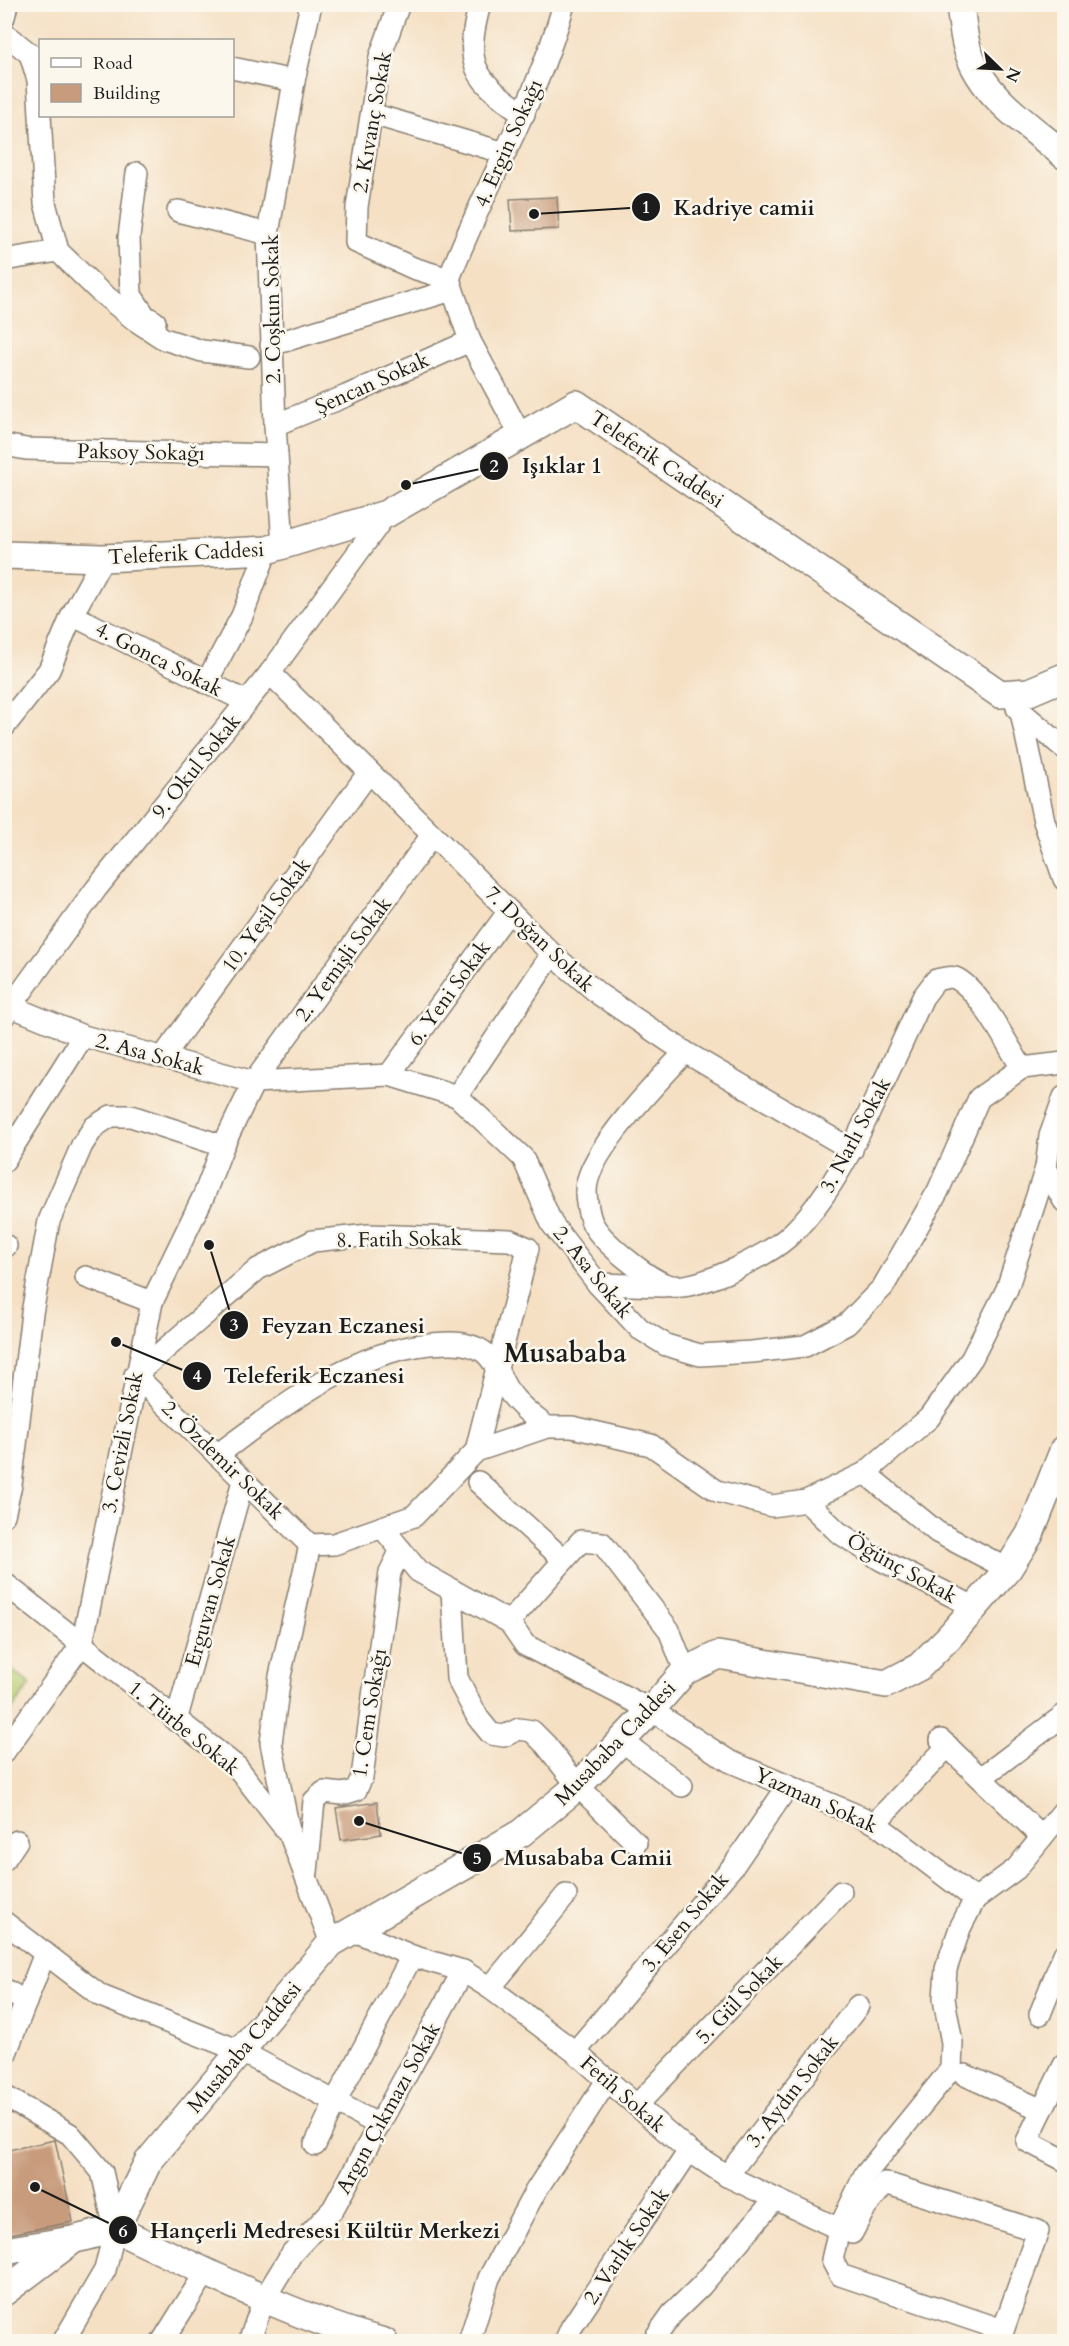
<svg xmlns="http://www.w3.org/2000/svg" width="1069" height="2346" viewBox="0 0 1069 2346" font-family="Cardo,serif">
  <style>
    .green { fill: #b5cc70; stroke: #687446; stroke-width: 1.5 }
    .building { fill: #c89b7d }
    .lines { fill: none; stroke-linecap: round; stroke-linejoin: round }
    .minor-casing { stroke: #887e70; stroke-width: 24 }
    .major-casing { stroke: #887e70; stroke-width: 30 }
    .minor { stroke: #fff; stroke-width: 21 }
    .major { stroke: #fff; stroke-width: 27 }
    .labels { text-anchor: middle; stroke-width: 5; stroke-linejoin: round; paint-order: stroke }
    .street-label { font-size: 21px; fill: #1c1c1c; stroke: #fbf7ec }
    .district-label { font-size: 27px; font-weight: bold; fill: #1c1c1c; stroke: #fbf7ec }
    .leader { fill: none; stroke: #1c1c1c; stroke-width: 2 }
    .callout-dot { fill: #1c1c1c; stroke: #fbf7ec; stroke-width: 2 }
    .mark-label { font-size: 18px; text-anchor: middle; font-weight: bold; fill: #fff }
    .callout-label { font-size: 22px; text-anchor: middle; font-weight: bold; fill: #1c1c1c; stroke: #fbf7ec; stroke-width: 5; stroke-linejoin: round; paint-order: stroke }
  </style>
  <rect width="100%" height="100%" fill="#fbf7ec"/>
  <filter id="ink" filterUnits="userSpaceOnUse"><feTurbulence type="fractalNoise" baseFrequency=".0167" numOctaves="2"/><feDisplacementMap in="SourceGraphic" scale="12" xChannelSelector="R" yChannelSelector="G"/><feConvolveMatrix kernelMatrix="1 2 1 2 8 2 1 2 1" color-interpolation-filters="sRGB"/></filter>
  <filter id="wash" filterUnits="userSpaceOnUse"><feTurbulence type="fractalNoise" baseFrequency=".008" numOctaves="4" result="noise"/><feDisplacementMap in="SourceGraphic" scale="24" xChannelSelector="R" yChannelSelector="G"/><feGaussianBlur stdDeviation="1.35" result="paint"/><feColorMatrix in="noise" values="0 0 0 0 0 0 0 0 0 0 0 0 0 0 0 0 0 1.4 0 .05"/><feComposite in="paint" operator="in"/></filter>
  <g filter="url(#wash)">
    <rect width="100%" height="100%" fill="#f5e0c4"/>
    <path class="green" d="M5,1665L30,1684L5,1720Z"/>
    <g id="blocks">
      <g class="building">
        <path d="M557,197L559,229L512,231L510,199Z"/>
        <path d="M377,1802L381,1834L341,1840L336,1808Z"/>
        <path d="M55,2140L73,2222L4,2235V2151Z"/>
      </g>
    </g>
  </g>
  <g filter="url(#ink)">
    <use href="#blocks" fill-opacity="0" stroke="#887e70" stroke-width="1.5"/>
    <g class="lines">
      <defs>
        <g id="minor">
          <path d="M399,4L380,57L357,207L356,242L413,268L449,279L470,341L521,436"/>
          <path d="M480,4C463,66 474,79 524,114"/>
          <path d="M4,17L7,4"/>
          <path d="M4,33L30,54L38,80L45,203L58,251L98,290L135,320L164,339L202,351L249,357"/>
          <path d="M232,68L294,81"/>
          <path d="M372,114L505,153"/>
          <path d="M137,173L129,237L131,295L145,316L155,322"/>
          <path d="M178,211L268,234"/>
          <path d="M4,260L58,251"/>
          <path d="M449,279C484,186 537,101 564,4"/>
          <path d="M271,345L452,290"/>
          <path d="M275,425L346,396L470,341"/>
          <path d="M4,445L26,449L277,455"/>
          <path d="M283,545L275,425L268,234L294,81L311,4"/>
          <path d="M72,615L247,702"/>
          <path d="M270,673L552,954L600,995L685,1052L852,1150"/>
          <path d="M206,683L242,616L267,550"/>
          <path d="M1017,708L1064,748"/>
          <path d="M1021,712L1044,821L1064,879"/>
          <path d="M4,727L49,670L72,615L103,558"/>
          <path d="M10,1006L83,1036L254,1082L389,1075L457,1096L523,1158L552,1224L598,1284L640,1329L666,1345L700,1355L752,1352L805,1346L847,1324L883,1287L938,1191L979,1098L1022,1068L1064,1063"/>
          <path d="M4,1016L96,889L270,673L386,514"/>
          <path d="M685,1052C659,1081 586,1153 586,1191C586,1200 589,1219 594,1226C604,1243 653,1284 672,1286C699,1290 768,1255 788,1237C829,1199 854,1146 877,1096C893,1063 908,1030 923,997L936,980C942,979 949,976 955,978C978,987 1008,1046 1022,1068"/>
          <path d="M163,1057L369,772"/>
          <path d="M389,1075L509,911"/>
          <path d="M457,1096L552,954"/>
          <path d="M1064,1097L1050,1136L1046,1168L1064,1201"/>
          <path d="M4,1161L83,1036"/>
          <path d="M4,1245L6,1246"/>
          <path d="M86,1277L152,1302"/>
          <path d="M598,1284L664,1286"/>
          <path d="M217,1455C281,1408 348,1353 429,1344C447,1343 462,1341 479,1349C494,1356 499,1376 507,1389C518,1405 532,1416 547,1427"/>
          <path d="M865,1473L937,1532L1008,1569"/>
          <path d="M478,1482L564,1560"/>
          <path d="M806,1501L838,1532L881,1560L974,1607"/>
          <path d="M4,1515L11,1485L32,1313L49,1221L82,1145L94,1127L111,1116H131L223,1146"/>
          <path d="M382,1527L418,1571L509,1622L525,1645L651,1710L729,1761L875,1823L975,1899"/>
          <path d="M310,1545L334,1544L414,1516L476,1451L547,1427H572L651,1445L717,1491L772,1506L806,1501L865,1473L929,1418L972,1358L1007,1289L1046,1168"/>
          <path d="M310,1545L135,1375L258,1269L313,1241L369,1235L510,1240L528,1248C512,1316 492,1383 476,1451"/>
          <path d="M4,1583L237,1767L290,1835L331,1943"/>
          <path d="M452,1590L457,1678L478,1718L491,1734L504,1736L519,1729L532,1731L546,1745L578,1786L636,1843"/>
          <path d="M509,1622L581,1541L602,1543L669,1630L685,1671"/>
          <path d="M176,1721L243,1481"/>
          <path d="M941,1740L1042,1837"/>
          <path d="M622,1741L682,1786"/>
          <path d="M4,1752L82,1644L152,1302L204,1195L223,1146L254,1082L432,835"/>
          <path d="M981,1778L1064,1715"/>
          <path d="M875,1823L948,1746"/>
          <path d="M289,1830L271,1743L280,1676L310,1545"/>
          <path d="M4,1860L17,1841"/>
          <path d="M307,1872L314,1801L324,1792L343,1794L356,1790L362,1777L390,1572L401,1550"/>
          <path d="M4,1922L101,1996L240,2051L379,2125"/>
          <path d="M355,1931L412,1956L463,1971L490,1988L575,2052L689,2151L727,2176L839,2229"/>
          <path d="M490,1988L566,1895"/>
          <path d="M4,1989L26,2002"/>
          <path d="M1040,2014L1064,1954"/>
          <path d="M575,2052L734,1865L788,1786"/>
          <path d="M4,2058L45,1953"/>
          <path d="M1064,2065L1027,2141L1064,2160"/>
          <path d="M965,2075L1042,2110"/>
          <path d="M4,2096L70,2134L102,2172L115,2229L105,2270L63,2342"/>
          <path d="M637,2105L841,1892"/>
          <path d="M315,2145L335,2102L412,1956"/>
          <path d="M727,2176L858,2006"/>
          <path d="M852,2233L864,2210L885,2183L1038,2231L999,2342"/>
          <path d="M1003,2330L840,2275L832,2260L839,2229L864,2176L951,2069L952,2043L944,1999L946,1969L960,1928L975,1899L1016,1869L1064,1810"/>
          <path d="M162,2342L206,2272"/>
          <path d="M249,2342L264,2299L292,2253L333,2209L463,1971"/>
          <path d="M469,2342L489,2278L535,2192L608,2079"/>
          <path d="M565,2342L571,2328L689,2151"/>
          <path d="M652,2342L672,2314L701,2286L775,2199"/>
        </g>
        <g id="major">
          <path d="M960,4C962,19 963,36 968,51C983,97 1029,125 1064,155"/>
          <path d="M4,555L103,558L267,550L386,514L576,404L1000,694L1029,692L1064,677"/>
          <path d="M115,2229C203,2270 290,2316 384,2342"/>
          <path d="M4,2251L72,2240L115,2229L148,2162L331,1943L521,1833L578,1786L651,1710L685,1671L718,1655L886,1684L919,1667L949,1637L1008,1569L1030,1534L1064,1449"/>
          <path d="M4,2292L69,2243"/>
        </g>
      </defs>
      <use href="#minor" class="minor-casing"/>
      <use href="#major" class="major-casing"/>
      <use href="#minor" class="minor"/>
      <use href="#major" class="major"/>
    </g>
  </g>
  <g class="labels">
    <g class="street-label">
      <text transform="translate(372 122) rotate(-80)" y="7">2. Kıvanç Sokak</text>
      <text transform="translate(508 143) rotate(-66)" y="7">4. Ergin Sokağı</text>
      <text transform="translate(272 309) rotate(-91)" y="7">2. Coşkun Sokak</text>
      <text transform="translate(372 383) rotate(-24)" y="7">Şencan Sokak</text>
      <text transform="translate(141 452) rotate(1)" y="7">Paksoy Sokağı</text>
      <text transform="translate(657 459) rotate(34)" y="7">Teleferik Caddesi</text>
      <text transform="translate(186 553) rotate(-3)" y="7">Teleferik Caddesi</text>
      <text transform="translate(159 659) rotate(27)" y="7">4. Gonca Sokak</text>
      <text transform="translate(196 766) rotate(-51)" y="7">9. Okul Sokak</text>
      <text transform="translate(266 915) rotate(-54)" y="7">10. Yeşil Sokak</text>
      <text transform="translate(540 939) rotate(44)" y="7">7. Doğan Sokak</text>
      <text transform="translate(343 959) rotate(-54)" y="7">2. Yemişli Sokak</text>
      <text transform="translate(449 993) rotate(-54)" y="7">6. Yeni Sokak</text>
      <text transform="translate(150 1054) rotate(15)" y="7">2. Asa Sokak</text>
      <text transform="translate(855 1135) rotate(-62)" y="7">3. Narlı Sokak</text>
      <text transform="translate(399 1239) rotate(-1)" y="7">8. Fatih Sokak</text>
      <text transform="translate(593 1272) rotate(51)" y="7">2. Asa Sokak</text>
      <text transform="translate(122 1442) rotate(-79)" y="7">3. Cevizli Sokak</text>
      <text transform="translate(223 1460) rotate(44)" y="7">2. Özdemir Sokak</text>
      <text transform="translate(902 1568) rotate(29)" y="7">Öğünç Sokak</text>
      <text transform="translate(210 1601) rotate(-74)" y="7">Erguvan Sokak</text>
      <text transform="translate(369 1713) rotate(-81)" y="7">1. Cem Sokağı</text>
      <text transform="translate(184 1728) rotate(39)" y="7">1. Türbe Sokak</text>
      <text transform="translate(615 1743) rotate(-46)" y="7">Musababa Caddesi</text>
      <text transform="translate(816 1800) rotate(24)" y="7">Yazman Sokak</text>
      <text transform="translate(685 1922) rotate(-50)" y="7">3. Esen Sokak</text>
      <text transform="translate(739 1999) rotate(-46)" y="7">5. Gül Sokak</text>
      <text transform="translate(244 2047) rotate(-50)" y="7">Musababa Caddesi</text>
      <text transform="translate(792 2091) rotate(-52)" y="7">3. Aydın Sokak</text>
      <text transform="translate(623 2094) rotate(41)" y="7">Fetih Sokak</text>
      <text transform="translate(388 2108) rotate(-61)" y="7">Argın Çıkmazı Sokak</text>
      <text transform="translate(626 2246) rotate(-56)" y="7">2. Varlık Sokak</text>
    </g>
    <g class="district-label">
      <text x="565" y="1362">Musababa</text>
    </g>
  </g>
  <path class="leader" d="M534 214L646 207M406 485L494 466M209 1245L234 1325M116 1342L197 1376M359 1821L477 1858M35 2187L123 2230"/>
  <g class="callout-dot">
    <circle cx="534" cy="214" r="6"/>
    <circle cx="406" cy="485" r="6"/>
    <circle cx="209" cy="1245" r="6"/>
    <circle cx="116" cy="1342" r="6"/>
    <circle cx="359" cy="1821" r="6"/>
    <circle cx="35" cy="2187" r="6"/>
    <circle cx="646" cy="207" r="15"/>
    <circle cx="494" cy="466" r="15"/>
    <circle cx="234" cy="1325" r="15"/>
    <circle cx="197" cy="1376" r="15"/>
    <circle cx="477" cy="1858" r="15"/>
    <circle cx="123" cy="2230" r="15"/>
  </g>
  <g class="mark-label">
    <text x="646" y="213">1</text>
    <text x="494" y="472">2</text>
    <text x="234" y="1331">3</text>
    <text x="197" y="1382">4</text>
    <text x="477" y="1864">5</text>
    <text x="123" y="2237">6</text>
  </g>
  <g class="callout-label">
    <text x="744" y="215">Kadriye camii</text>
    <text x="562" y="473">Işıklar 1</text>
    <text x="343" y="1333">Feyzan Eczanesi</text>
    <text x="314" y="1383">Teleferik Eczanesi</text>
    <text x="588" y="1865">Musababa Camii</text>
    <text x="325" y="2238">Hançerli Medresesi Kültür Merkezi</text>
  </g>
  <rect width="1069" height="2346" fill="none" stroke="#fbf7ec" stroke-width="24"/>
  <rect x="39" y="39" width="195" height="78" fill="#fbf7ec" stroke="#a29f99" stroke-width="1.5"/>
  <rect x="51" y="58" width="30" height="9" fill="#ffffff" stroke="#a29f99" stroke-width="1.5"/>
  <text x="93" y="69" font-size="18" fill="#1c1c1c">Road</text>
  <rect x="51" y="84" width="30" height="18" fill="#c89b7d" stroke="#a29f99" stroke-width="1.5"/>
  <text x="93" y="99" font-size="18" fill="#1c1c1c">Building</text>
  <g transform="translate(1000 69) rotate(114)" stroke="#fbf7ec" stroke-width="4.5" paint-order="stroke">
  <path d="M0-4.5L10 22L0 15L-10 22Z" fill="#1c1c1c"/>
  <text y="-9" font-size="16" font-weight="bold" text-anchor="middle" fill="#1c1c1c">N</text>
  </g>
</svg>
